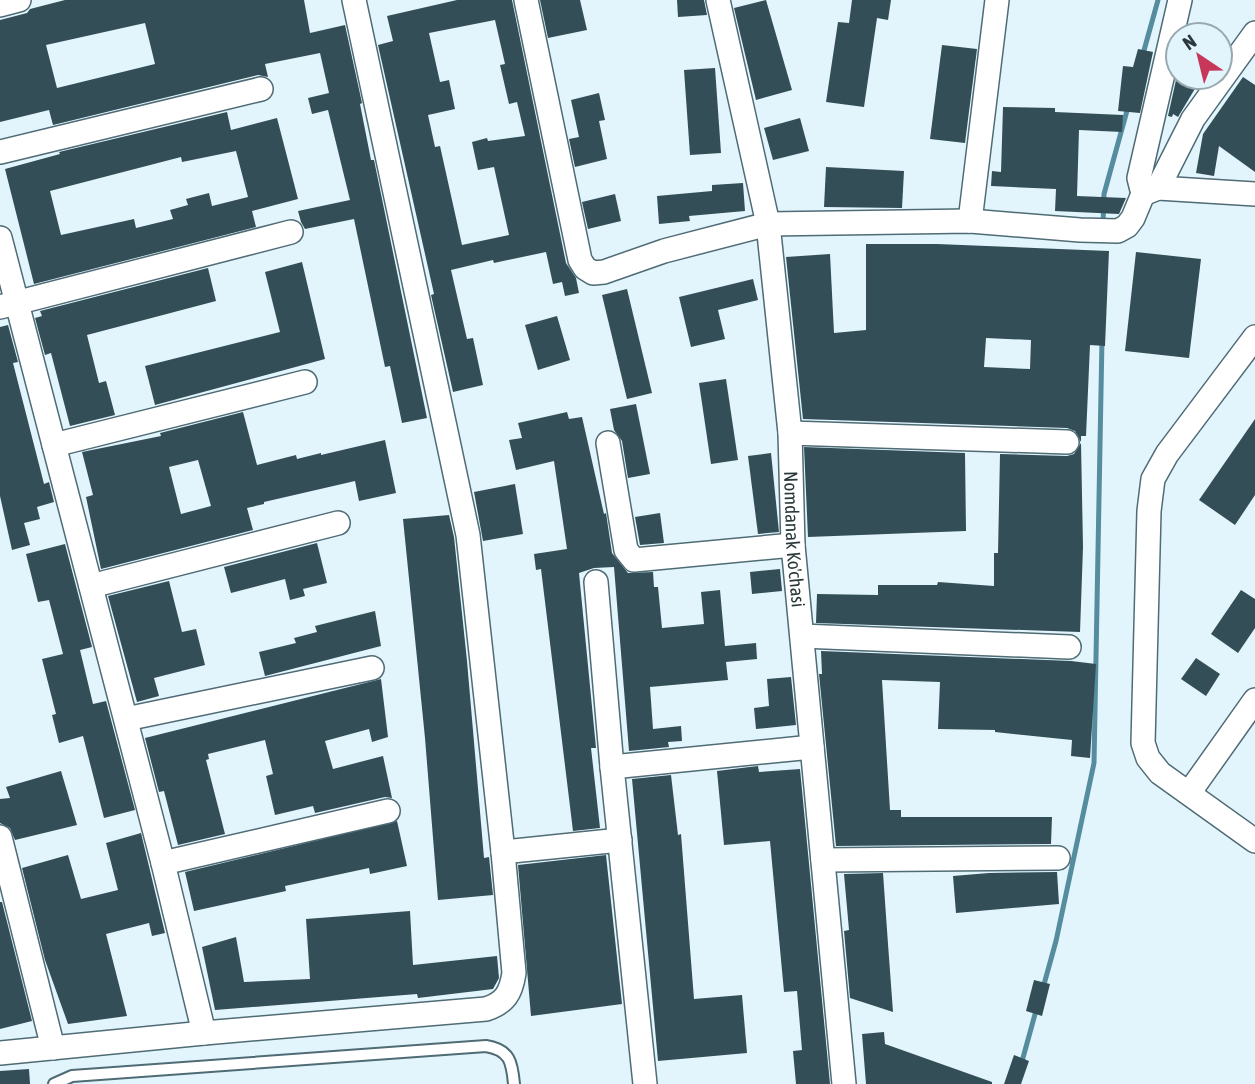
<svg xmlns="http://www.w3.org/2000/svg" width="1255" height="1084" viewBox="0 0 1255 1084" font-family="'Asap Condensed',sans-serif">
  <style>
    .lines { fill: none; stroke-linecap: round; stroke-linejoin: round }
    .stream { stroke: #558c9e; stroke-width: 5 }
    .building { fill: #334e57; fill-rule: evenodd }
    .service-casing { stroke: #4f6b75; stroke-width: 14 }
    .minor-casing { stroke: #4f6b75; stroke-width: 26 }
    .service { stroke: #fff; stroke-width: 10 }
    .minor { stroke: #fff; stroke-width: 23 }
    .labels { text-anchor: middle; stroke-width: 7; stroke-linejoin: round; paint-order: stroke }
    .street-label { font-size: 19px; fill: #2a373b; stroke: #e3f5fc }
  </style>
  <rect width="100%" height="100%" fill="#e3f5fc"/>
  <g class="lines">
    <g class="stream">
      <path d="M1143,54L1158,0"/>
      <path d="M1103,224L1104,194L1128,107"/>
      <path d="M1043,988L1056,941L1094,763L1102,339"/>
      <path d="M1021,1065L1037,1007"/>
    </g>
  </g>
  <g class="building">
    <path d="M65,0H304L310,33L345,25L362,103L360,104L371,160H374L427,418L402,423L390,366L385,367L354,219L305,229L301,222L298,211L350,200L328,110L312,114L308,98L329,93L320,53L265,64L268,77L258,75L53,125L49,110L0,122V20L27,13L30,9ZM145,23L155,64L57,88L46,45Z"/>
    <path d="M457,0H512L566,263L576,278L579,293L565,296L562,282L553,284L546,252L494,263L493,260L451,270L467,339L473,338L483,385L453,392L431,295L434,294L378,45L393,41L387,16ZM495,20L505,64L500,65L509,104L517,102L525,136L488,141L487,138L472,142L478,170L494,167L509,235L462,245L440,146L435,147L428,115L455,109L449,80L440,82L429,33Z"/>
    <path d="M540,0H580L587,30L548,38Z"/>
    <path d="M677,0H704L707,15L678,17Z"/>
    <path d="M766,0L792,90L756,100L734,8Z"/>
    <path d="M852,0H891L888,20L877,18L864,107L826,102L838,22L849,23Z"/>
    <path d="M942,45L977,49L965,143L930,139Z"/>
    <path d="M1138,49L1153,52L1140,113L1118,111L1123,66L1133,67Z"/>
    <path d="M715,68L721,153L690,155L684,70Z"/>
    <path d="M1178,71V77H1202L1178,117L1173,114L1172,117L1168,116Z"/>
    <path d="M1243,77L1255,85V172L1219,146L1214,176L1196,173L1203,134Z"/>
    <path d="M599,93L605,120L599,121L607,159L575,167L569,139L579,137L571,100Z"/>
    <path d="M1003,107L1055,108V112L1123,115L1122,132L1079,130L1077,196L1126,198L1119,214L1055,211L1056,189L991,186L992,171L1001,172Z"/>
    <path d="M227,112L231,130L277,118L298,199L252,211L256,227L34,284L5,169L60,154L59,152ZM236,151L248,197L212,206L209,193L186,199L188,205L170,210L173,219L136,228L134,219L61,235L50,191L181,157L182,162Z"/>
    <path d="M800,118L809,151L773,160L764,128Z"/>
    <path d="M826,167L904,171L902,208L824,207Z"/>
    <path d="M743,183L745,211L689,216L690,221L659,224L657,196L712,191V185Z"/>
    <path d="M615,194L621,221L588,229L582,202Z"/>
    <path d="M866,244H937L1109,251L1105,346L1090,345L1086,436H1081V442L1075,431L1067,428L803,419L786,257L830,254L834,333L866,330ZM986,338L1031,340L1030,369L984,367Z"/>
    <path d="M1136,252L1201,259L1189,358L1125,351Z"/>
    <path d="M302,262L325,359L155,405L145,366L280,332L265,272Z"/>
    <path d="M208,268L216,301L87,335L99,383L106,381L115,415L70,426L51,353L45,355L35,318L42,316L40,311Z"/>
    <path d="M753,279L758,300L718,310L725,339L691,347L679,297Z"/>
    <path d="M627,289L652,393L627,399L602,295Z"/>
    <path d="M557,316L570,360L538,370L525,325Z"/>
    <path d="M8,325L18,362L13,363L44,484L49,482L54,502L37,507L40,519L24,523L30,545L12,550L0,496V327Z"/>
    <path d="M726,379L738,460L711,464L699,383Z"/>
    <path d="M636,404L650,474L628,478L622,441L614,430L610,409Z"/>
    <path d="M243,412L257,465L296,455L297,459L321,453V455L385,440L396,493L359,501L355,481L264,502V504L247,508L253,530L101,569L86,497L93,495L82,452L161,436L160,433ZM198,460L211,506L181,514L169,467Z"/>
    <path d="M567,412L569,419L582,417L604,514L606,513L612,553L628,573L653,572L654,587H658L662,628L704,624L701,592L720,590L725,646L756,643L757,659L726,662L728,680L650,687L653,729L681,726L682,741L668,742L669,747L629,751L614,567L594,568L579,573L596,748H591L600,828L573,831L541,569L536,570L534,554L567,549L554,461L516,470L509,440L522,438L518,423Z"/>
    <path d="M1255,419V495L1235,525L1199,500Z"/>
    <path d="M1081,443L1083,547L1080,632L816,623L817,594L878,595V585H937L938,582L994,586V553H998L1000,454L1067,456L1074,454Z"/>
    <path d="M804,447L965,453L966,531L808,537Z"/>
    <path d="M771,453L779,532L758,534L748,456Z"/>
    <path d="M515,484L523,534L483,541L474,492Z"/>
    <path d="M660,513L664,543L640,545L635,517Z"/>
    <path d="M449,515L454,537L467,661L484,858L489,857L493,895L438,900L425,738L403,519Z"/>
    <path d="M317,543L327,583L303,589L305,596L290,600L285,579L231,593L224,567Z"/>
    <path d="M65,544L92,647L80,650L93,704L106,701L135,810L104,818L83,736L59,743L52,715L56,714L42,659L63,654L49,600L38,602L26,554Z"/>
    <path d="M780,569L782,591L752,594L750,572Z"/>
    <path d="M169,581L182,632L196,629L205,665L154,678L159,696L137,702L108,596Z"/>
    <path d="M1241,590L1255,599V628L1238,653L1211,634Z"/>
    <path d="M375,611L381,646L265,676L259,652L296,643L294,638L317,632L315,626Z"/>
    <path d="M821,651L1071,661L1096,664L1090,758L1071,756L1072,740L995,732V730L938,729L940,682L882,680L890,810H901V817H1052L1051,844L836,846L819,674H822Z"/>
    <path d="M1196,658L1220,674L1206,696L1181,679Z"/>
    <path d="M791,677L796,725L756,729L754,708L769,706L767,679Z"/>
    <path d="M381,679L388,737L372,742L369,729L325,741L333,769L383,756L392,798L385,797L315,813L313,806L275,815L266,776L273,774L265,740L208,754L209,759L206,760L225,834L178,845L164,791L159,792L145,738Z"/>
    <path d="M758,766L759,772L800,769L830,1084H796L793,1051L802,1050L797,991L784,992L770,841L724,845L717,771Z"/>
    <path d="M61,771L77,825L15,840L10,828L0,823V799L10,798L6,787Z"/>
    <path d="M671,775L678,835L681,834L694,999L742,995L747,1053L658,1061L632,779Z"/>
    <path d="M397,821L407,866L370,874L369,868L285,886L286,891L194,911L185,872Z"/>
    <path d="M141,833L165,933L152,936L149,923L106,934L127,1016L68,1024L45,960L22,868L68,855L81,899L118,890L106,843Z"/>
    <path d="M606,855L622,1004L531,1016L518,865Z"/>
    <path d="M1057,872L1059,904L956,913L953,876L989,873Z"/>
    <path d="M883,873L888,944L893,1012L850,998L844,931L849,930L844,874Z"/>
    <path d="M0,902H2L32,1021L0,1029Z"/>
    <path d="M410,911L413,965L497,956L499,978L493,989L418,998L417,994L215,1010L202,947L236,937L244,982L310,979L306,919Z"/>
    <path d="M1034,980L1050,984L1042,1016L1026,1011Z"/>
    <path d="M884,1032L885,1044L992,1082V1084H866L862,1034Z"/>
    <path d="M1014,1055L1029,1061L1021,1084H1004Z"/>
    <path d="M29,1069L30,1084H0V1071Z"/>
  </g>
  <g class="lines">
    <defs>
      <path id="service" d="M54,1084L72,1076L486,1046C510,1050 512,1062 514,1084"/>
      <g id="minor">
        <path d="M526,0L580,260L585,268L593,273L604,272L664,251L768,224L970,221L1080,230L1118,231L1127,226L1133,218L1143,194L1158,188L1255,194"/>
        <path id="s1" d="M718,0L768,224L790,433L793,545L844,1084"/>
        <path d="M0,5L19,0"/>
        <path d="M0,152L261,89"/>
        <path d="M1158,188L1193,119L1255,33"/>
        <path d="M1143,194L1139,178L1180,0"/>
        <path d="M970,221L997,0"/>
        <path d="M0,238L163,863L204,1033"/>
        <path d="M0,307L291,232"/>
        <path d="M1255,337L1167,454L1153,479L1149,511L1143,743L1148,758L1160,773L1255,841"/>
        <path d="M790,433L1067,442"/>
        <path d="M608,443L626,550L634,560L793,545"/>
        <path d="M54,445L305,382"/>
        <path d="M596,582L612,767L645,1084"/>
        <path d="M91,586L338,523"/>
        <path d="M802,636L1069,647"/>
        <path d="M126,719L372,668"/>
        <path d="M612,767L812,747"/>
        <path d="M1189,793L1255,700"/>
        <path d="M0,837L53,1048"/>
        <path d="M503,852L620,840"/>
        <path d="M823,860L1058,858"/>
        <path d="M163,863L388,811"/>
        <path d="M0,1053L204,1033L486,1009C505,1003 511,993 514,973L503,852L468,535L354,0"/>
      </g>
    </defs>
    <use href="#service" class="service-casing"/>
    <use href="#minor" class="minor-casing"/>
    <use href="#service" class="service"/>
    <use href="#minor" class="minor"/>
  </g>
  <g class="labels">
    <g class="street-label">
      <text dy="7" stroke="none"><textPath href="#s1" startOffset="546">Nomdanak Ko'chasi</textPath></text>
    </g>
  </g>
  <g transform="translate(1199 56) rotate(325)"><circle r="33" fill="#e3f5fc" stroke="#99a9af" stroke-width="2"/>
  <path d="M0-5L12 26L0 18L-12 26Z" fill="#c6375a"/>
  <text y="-10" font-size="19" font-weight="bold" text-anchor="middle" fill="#2a373b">N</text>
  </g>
</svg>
